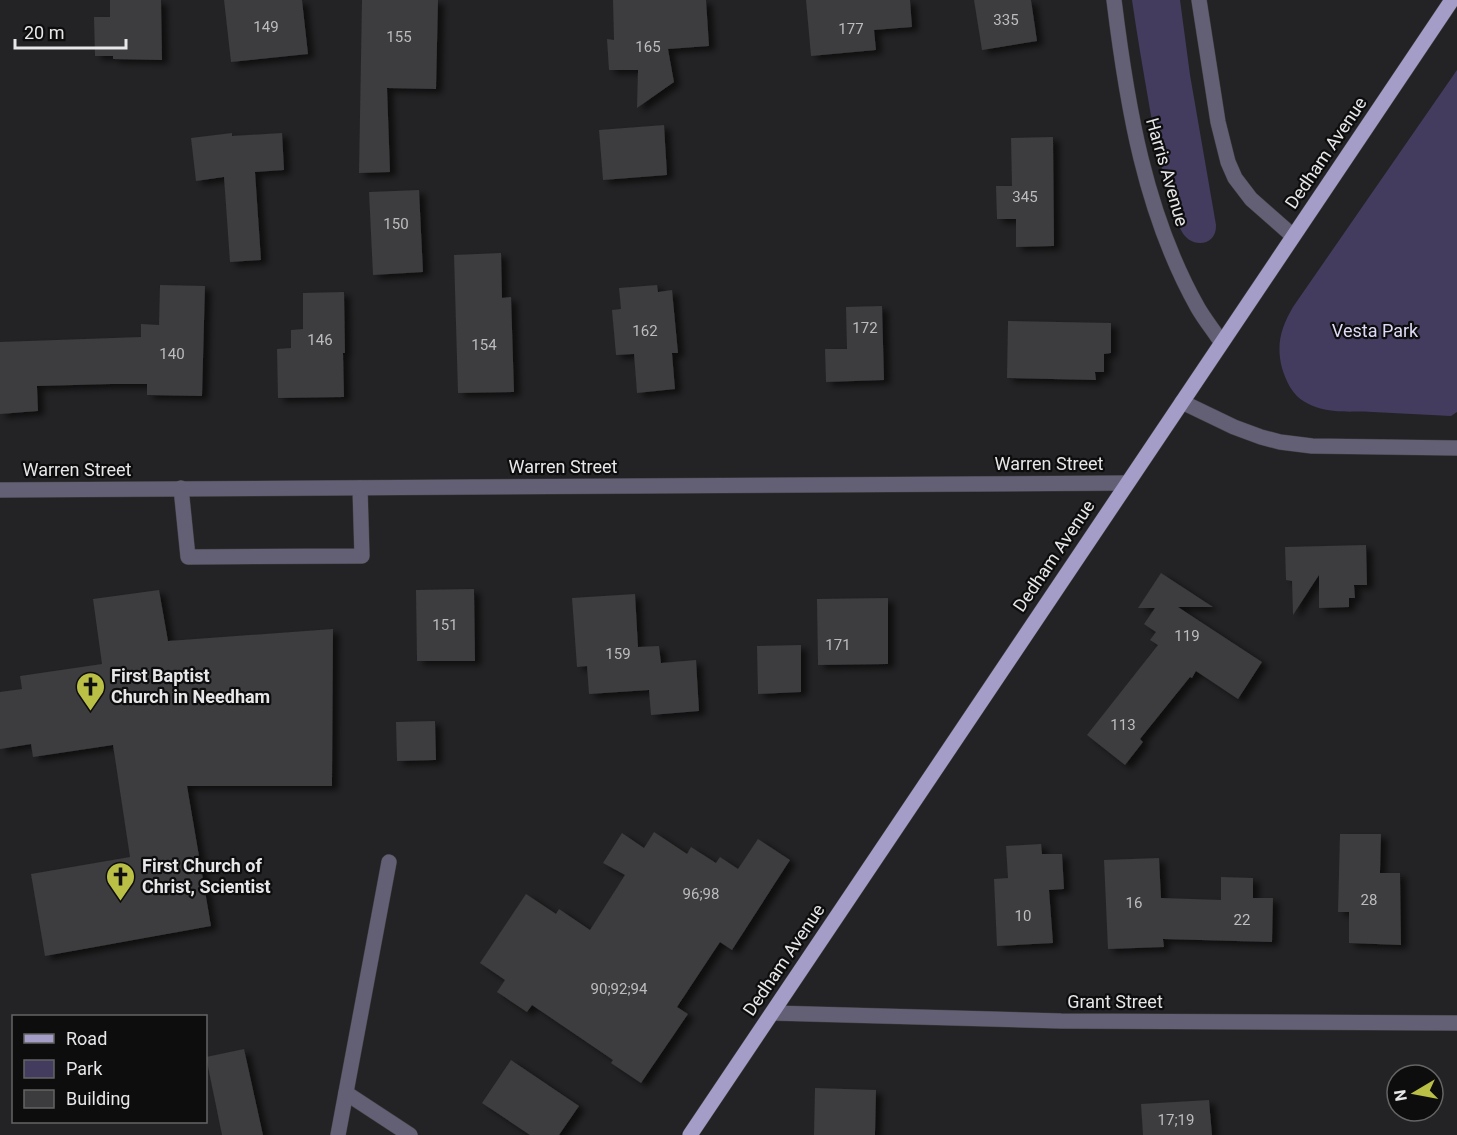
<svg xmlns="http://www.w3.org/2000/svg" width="1457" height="1135" viewBox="0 0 1457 1135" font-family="Roboto,sans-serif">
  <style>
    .green { fill: #433c5f }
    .building { fill: #3c3c3f; filter: url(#shadow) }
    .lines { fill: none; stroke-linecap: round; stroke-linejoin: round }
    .service-casing { stroke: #3e3e40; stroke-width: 16 }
    .minor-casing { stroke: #3e3e40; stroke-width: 16 }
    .tertiary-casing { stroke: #3e3e40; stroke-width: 16 }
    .primary-casing { stroke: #3e3e40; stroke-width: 16 }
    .service { stroke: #636075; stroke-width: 15 }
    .minor { stroke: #636075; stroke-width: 15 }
    .tertiary { stroke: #636075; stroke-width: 15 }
    .primary { stroke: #a49dc7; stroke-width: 15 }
    .labels { text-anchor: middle; stroke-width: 4.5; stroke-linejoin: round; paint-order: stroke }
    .number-label { font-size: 15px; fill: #bcbcbe }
    .street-label { font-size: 18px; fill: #e7e6e8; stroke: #0d0d0e }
    .park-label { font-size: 18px; fill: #dedaf7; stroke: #0d0d0e }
    .poi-label { font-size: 18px; font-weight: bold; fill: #e7e6e8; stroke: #0d0d0e; text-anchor: start }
  </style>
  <defs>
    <filter id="shadow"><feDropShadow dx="6" dy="4" stdDeviation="3" flood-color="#0009"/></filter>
  </defs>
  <rect width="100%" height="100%" fill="#232325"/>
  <g class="green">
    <path d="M1132,0H1180L1190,75L1216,225C1217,247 1189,250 1180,228C1165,189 1156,146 1149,104C1143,69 1137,35 1132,0Z"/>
    <path d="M1457,70V412L1451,416C1425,415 1399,413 1373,412C1351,411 1324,414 1305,402C1293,396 1286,381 1282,368C1276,344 1281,328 1293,307Z"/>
  </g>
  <g class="building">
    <path d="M110,0H161L162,60L113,59V56H95L94,17H110Z"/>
    <path d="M224,0H302L308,54L231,62Z"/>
    <path d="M362,0H438L436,89L387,88L390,172L359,173Z"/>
    <path d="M613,0H706L709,46L668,49L674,82L637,108L638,70H609L607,39L614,40Z"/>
    <path d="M806,0H910L912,27L874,30L876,50L811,56Z"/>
    <path d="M974,0H1031L1037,41L982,50Z"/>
    <path d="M664,125L667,175L603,180L599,130Z"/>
    <path d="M232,133V136L282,133L284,170L255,172L261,260L230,262L224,177L196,181L191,138Z"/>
    <path d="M1053,137L1054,246L1016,247V219H997L996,186H1012L1011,138Z"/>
    <path d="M419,190L423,272L373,275L369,192Z"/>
    <path d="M501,253L502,298L511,297L514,392L458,393L454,255Z"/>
    <path d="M160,285L205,286L202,396L147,395V384H112L37,386L38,411L0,414V342L141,337V324L159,325Z"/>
    <path d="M657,285L658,292L672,290L678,353H672L675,389L637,393L634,354L616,355L612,310L621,309L619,288Z"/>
    <path d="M344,292L345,353H343L344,397L278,398L277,349L291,348V330L303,329V293Z"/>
    <path d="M882,306L884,380L826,382L825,349H847L846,307Z"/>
    <path d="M1008,321L1111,323V353L1104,354V372H1095L1096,380L1007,378Z"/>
    <path d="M1366,545L1367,585H1354L1355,598H1349V607L1319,608V575L1293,615L1292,581L1286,580L1285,547Z"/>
    <path d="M1161,573L1213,607H1178L1262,662L1238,699L1196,671L1192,678L1190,677L1140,739L1143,742L1125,765L1087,735L1158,645L1150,640L1156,632L1144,624L1155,608H1138Z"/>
    <path d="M474,589L475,661H417L416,590Z"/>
    <path d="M159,590L168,641L333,629L332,786H187L211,926L45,956L31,874L130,857L113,745L33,757L31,744L0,749V692L22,689L20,676L102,664L93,599Z"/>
    <path d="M635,594L638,647L659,646L661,663L696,660L699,711L651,715L649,690L589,694L587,666L577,667L572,598Z"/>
    <path d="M888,598V664L818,665L817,599Z"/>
    <path d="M801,645V692L758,694L757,646Z"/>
    <path d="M435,721L436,760L397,761L396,722Z"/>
    <path d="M654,832L687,854L691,847L716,863L720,857L738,869L758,839L790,860L732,950L720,942L677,1007L688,1014L641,1083L611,1063L613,1060L532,1005L527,1012L497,992L505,980L480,963L526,894L556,914L559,909L590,930L625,875L603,863L622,833L644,848Z"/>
    <path d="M1340,834H1381L1380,873H1400L1401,945L1349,943V912H1338Z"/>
    <path d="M1041,844L1042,854H1062L1064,889L1049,890L1053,943L997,946L994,879L1008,878L1006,846Z"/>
    <path d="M1159,858L1161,898L1221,900V877L1253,878V898H1273L1272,942L1163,939L1164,947L1108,949L1104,860Z"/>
    <path d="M244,1049L263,1135H222L206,1057Z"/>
    <path d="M511,1060L579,1106L559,1135H530L482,1103Z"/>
    <path d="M815,1088L876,1090L875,1135H814Z"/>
    <path d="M1209,1100L1212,1135H1143L1141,1104Z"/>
  </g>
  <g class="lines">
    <defs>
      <g id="service">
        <path d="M181,488L188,557L362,556L360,488"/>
        <path d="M346,1093L410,1135"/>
        <path d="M338,1135L389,862"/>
      </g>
      <g id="minor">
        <path d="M1182,402L1234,427L1261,437L1280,442L1312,446L1457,448"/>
        <path d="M0,490L1126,483"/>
        <path d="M773,1013L1061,1021L1457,1023"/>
      </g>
      <g id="tertiary">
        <path d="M1114,0C1127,106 1145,214 1198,308C1205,320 1214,331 1221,342"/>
        <path d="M1199,0L1218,122L1228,162L1235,178L1251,199L1293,236"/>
      </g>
      <path id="primary" d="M690,1135L1452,0"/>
    </defs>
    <use href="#service" class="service-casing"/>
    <use href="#minor" class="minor-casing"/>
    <use href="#tertiary" class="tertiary-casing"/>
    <use href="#primary" class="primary-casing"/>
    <use href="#service" class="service"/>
    <use href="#minor" class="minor"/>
    <use href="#tertiary" class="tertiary"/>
    <use href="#primary" class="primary"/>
  </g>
  <defs>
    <symbol id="church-pin" viewBox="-11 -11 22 30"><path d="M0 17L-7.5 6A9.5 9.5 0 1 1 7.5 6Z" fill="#bac045" stroke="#0d0d0e"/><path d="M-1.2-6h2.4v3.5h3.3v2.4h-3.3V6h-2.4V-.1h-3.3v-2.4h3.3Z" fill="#111"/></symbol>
  </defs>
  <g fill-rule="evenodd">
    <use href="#church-pin" x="74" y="670" width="33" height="45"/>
    <use href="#church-pin" x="104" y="860" width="33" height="45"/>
  </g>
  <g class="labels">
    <g class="number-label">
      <text x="1006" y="25">335</text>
      <text x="266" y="32">149</text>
      <text x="851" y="34">177</text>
      <text x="399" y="42">155</text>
      <text x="648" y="52">165</text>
      <text x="1025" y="202">345</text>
      <text x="396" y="229">150</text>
      <text x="865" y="333">172</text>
      <text x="645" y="336">162</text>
      <text x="320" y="345">146</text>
      <text x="484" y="350">154</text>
      <text x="172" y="359">140</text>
      <text x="445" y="630">151</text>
      <text x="1187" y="641">119</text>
      <text x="838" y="650">171</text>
      <text x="618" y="659">159</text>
      <text x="1123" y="730">113</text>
      <text x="701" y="899">96;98</text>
      <text x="1369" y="905">28</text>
      <text x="1134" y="908">16</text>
      <text x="1023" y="921">10</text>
      <text x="1242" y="925">22</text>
      <text x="619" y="994">90;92;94</text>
      <text x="1176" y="1125">17;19</text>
    </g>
    <g class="street-label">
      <text transform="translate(1326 153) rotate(-56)" y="6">Dedham Avenue</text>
      <text transform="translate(1167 172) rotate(74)" y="6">Harris Avenue</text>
      <text x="1049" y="470">Warren Street</text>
      <text x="563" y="473">Warren Street</text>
      <text x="77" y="476">Warren Street</text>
      <text transform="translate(1054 556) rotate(-56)" y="6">Dedham Avenue</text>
      <text transform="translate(784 960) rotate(-56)" y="6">Dedham Avenue</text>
      <text x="1115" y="1008">Grant Street</text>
    </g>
    <g class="park-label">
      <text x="1375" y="337">Vesta Park</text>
    </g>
    <g class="poi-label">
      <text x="111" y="682">First Baptist<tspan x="111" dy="21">Church in Needham</tspan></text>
      <text x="142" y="872">First Church of<tspan x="142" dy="21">Christ, Scientist</tspan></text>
    </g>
  </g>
  <rect x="12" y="1015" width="195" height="108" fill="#0d0d0e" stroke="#646465" stroke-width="1.5"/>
  <rect x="24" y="1034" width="30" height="9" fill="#a49dc7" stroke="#646465" stroke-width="1.5"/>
  <text x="66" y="1045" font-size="18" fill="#e7e6e8">Road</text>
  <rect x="24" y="1060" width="30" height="18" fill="#433c5f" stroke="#646465" stroke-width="1.5"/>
  <text x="66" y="1075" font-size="18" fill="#e7e6e8">Park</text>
  <rect x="24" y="1090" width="30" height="18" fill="#3c3c3f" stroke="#646465" stroke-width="1.5"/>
  <text x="66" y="1105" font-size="18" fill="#e7e6e8">Building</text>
  <g transform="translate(1415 1093) rotate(260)"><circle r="28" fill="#0d0d0e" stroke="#646465" stroke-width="1.5"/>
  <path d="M0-4.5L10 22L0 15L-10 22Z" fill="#bac045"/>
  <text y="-9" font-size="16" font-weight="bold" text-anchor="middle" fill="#e7e6e8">N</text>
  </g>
  <path d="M15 39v9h111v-9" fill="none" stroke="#e7e6e8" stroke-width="3"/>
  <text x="24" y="39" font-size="18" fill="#e7e6e8" stroke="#0d0d0e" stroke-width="4.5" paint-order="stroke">20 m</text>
</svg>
